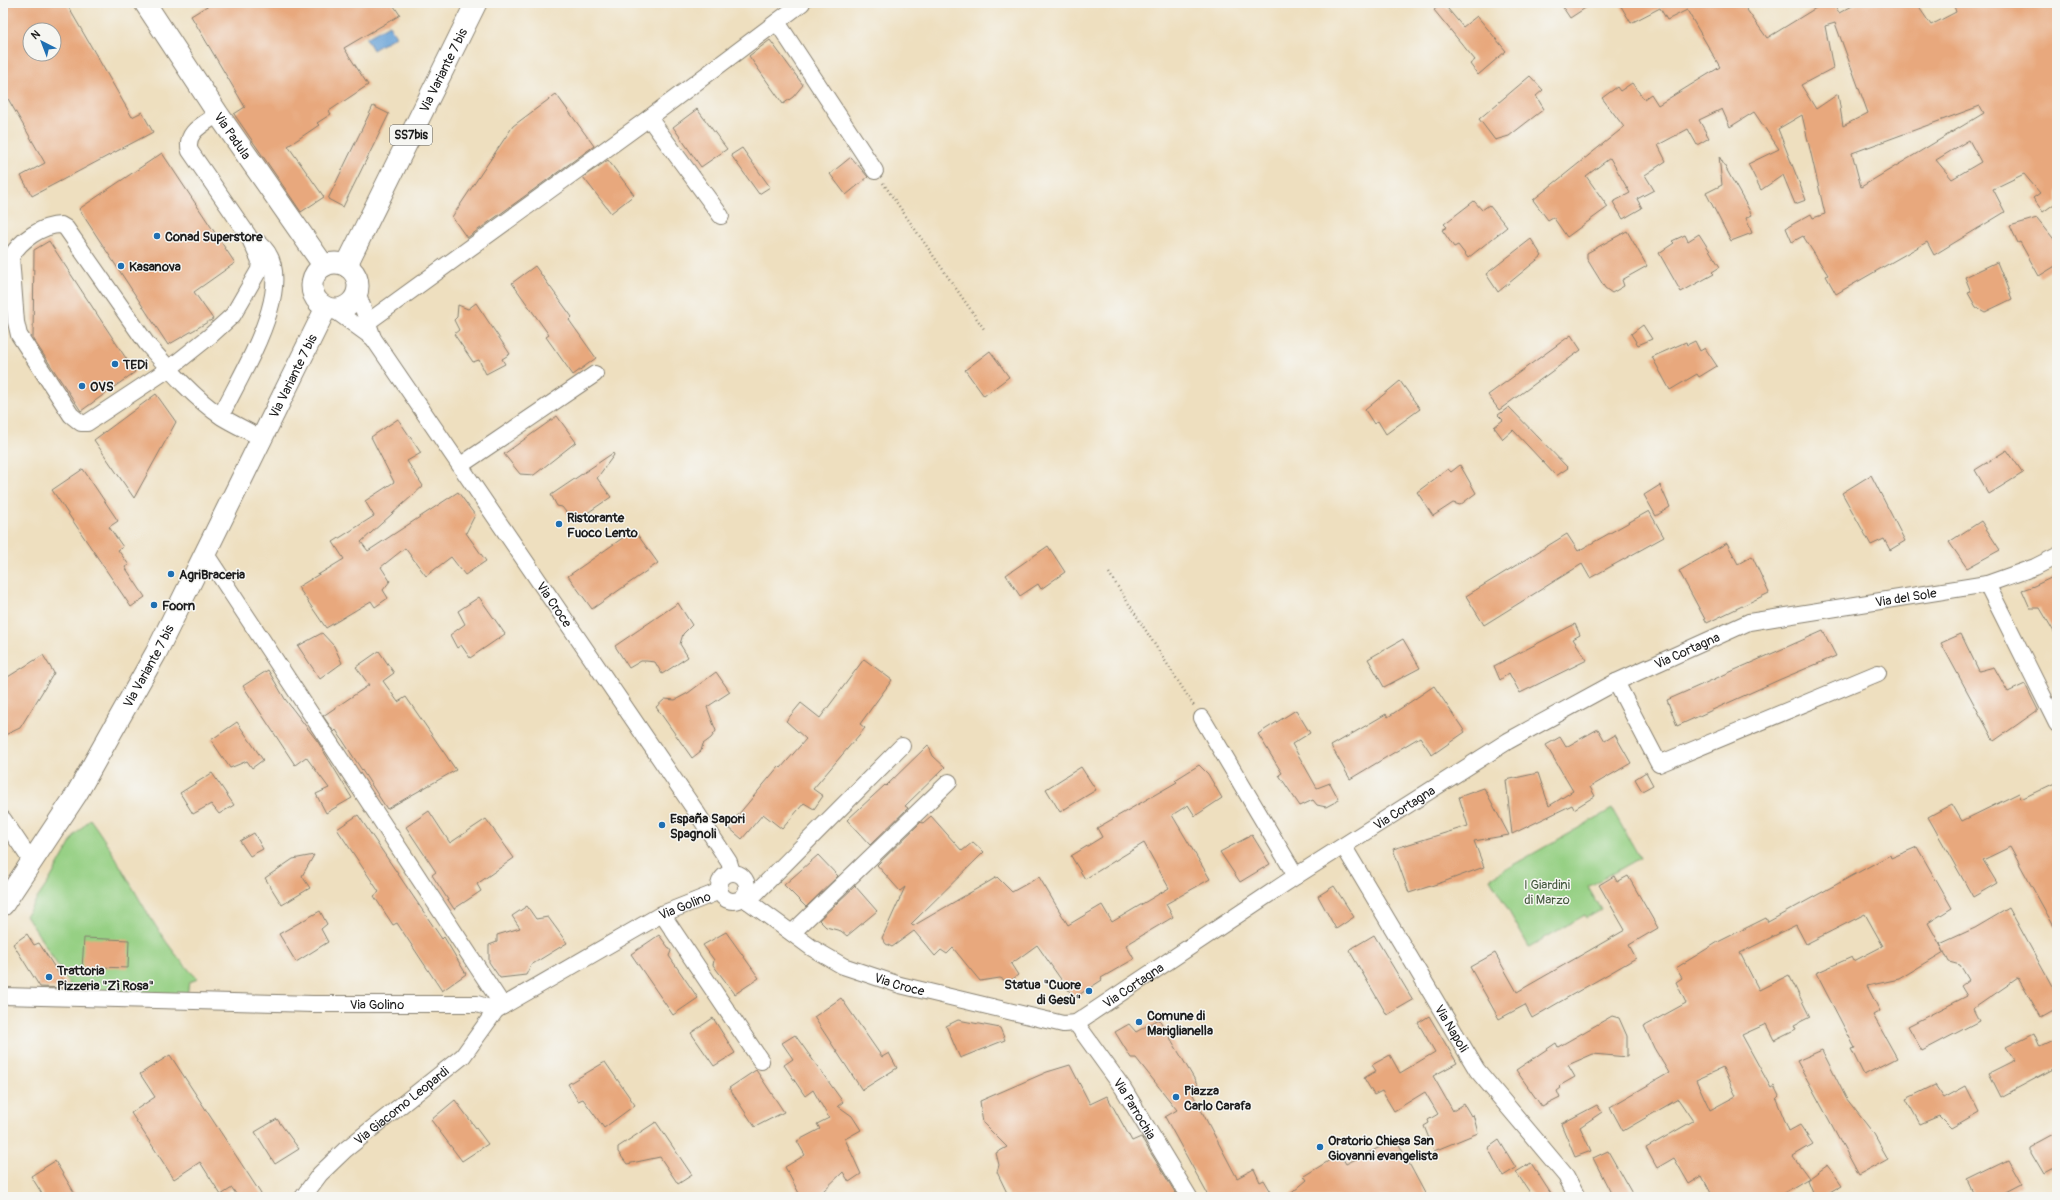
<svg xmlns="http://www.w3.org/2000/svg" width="2060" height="1200" viewBox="0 0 2060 1200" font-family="Pangolin,sans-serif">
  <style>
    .green { fill: #96d084; stroke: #597650 }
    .water { fill: #67a2d7; stroke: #425f7a }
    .building { fill: #e8a87d; fill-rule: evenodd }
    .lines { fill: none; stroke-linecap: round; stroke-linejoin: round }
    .minor-casing { stroke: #857e6e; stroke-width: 18 }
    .major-casing { stroke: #857e6e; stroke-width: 23 }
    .path { stroke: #857e6e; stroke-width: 2.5; stroke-dasharray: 1 3; stroke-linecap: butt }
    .minor { stroke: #fff; stroke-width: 16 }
    .major { stroke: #fff; stroke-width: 21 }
    .poi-dot { fill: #1f6fb2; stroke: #f6f6f2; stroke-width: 1.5 }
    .labels { text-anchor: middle; stroke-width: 3; stroke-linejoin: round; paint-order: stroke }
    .shield { fill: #f6f6f2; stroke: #5d5d5c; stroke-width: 1 }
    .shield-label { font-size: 12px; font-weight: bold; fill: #1c1c1c }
    .street-label { font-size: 13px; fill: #1c1c1c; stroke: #f6f6f2 }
    .poi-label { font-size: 13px; font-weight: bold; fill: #1c1c1c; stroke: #f6f6f2; text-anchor: start }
    .park-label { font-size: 13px; fill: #475b40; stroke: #f6f6f2 }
  </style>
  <rect width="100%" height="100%" fill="#f6f6f2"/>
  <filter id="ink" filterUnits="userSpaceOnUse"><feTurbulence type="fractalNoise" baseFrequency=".025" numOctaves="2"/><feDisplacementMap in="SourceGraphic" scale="8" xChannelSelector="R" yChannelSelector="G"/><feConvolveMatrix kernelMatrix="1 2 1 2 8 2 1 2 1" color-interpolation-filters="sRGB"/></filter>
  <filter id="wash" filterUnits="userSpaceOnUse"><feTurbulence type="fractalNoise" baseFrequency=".012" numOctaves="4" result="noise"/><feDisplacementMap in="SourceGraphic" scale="16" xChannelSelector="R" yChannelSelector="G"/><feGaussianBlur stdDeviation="0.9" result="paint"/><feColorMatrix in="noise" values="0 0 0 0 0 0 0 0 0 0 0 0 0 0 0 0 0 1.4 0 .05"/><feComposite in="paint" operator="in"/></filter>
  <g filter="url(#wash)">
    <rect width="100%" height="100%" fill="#eedfbf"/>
    <g class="green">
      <path d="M1612,809L1640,858L1588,887L1601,910L1587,918L1585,915L1529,947L1490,878Z"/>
      <path d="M90,819C128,870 151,934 198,979L189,982L187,996L75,993L26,915L49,881L75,835Z"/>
    </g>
    <path class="water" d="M389,25L396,36L373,50L366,38Z"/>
    <g id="blocks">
      <g class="building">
        <path d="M3,3H66L132,117L142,112L153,132L32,196L21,176L45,163L3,90ZM30,30H54V54H30Z"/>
        <path d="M212,3H392L400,15L344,48L368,85L329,111L331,114L317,123L319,125L288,146L324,197L301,212L234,114L245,107L191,16Z"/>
        <path d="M1443,3L1463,27L1477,16L1506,51L1478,75L1470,64L1475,60L1434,10Z"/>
        <path d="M1560,3H1593L1570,18Z"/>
        <path d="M1619,3H1742L1767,38L1824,3H1834L1839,13L1858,3H1916L1931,25L1956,12L1953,3H2057V202L2043,212L2033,198L2040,193L2024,174L1993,189L2005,212L1934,255L1927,242L1836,294L1826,276L1828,275L1803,236L1792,242L1786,228L1811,214L1813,218L1825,214L1802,115L1778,129L1806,200L1795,204L1783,175L1761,190L1748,164L1779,149L1754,112L1730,127L1722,109L1699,120L1709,138L1697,145L1688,129L1658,145L1666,161L1645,175L1654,190L1637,199L1642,208L1623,219L1613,202L1630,193L1610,158L1586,176L1608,207L1567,237L1553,217L1548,220L1533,200L1624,127L1602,98L1617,87L1620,91L1632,83L1644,99L1651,94L1658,105L1720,67L1687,10L1667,20L1660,8L1631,23ZM1835,23L1868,113L1843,126L1838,94L1816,109L1801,85L1833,68L1825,26ZM1980,106L1984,113L1861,187L1852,153ZM1969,140L1981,162L1952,179L1936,160Z"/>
        <path d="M770,40L803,85L793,97L783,104L749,56Z"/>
        <path d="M1530,76L1543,90L1536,96L1544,109L1509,136L1495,140L1479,119Z"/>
        <path d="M556,94L594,146L467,238L452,217L513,126Z"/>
        <path d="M373,106L389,114L343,207L328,199Z"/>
        <path d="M697,109L727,149L701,167L673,127Z"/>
        <path d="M742,148L770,187L759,194L731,155Z"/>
        <path d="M162,153L235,263L194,292L213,319L168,345L79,209Z"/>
        <path d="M1719,156L1752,215L1746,218L1752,233L1731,241L1706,193L1722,185Z"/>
        <path d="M851,157L868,177L846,195L830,174Z"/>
        <path d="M608,160L634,195L611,213L583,177Z"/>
        <path d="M1474,201L1482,210L1489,205L1507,227L1468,258L1458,245L1454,247L1442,230L1447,227L1444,224Z"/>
        <path d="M2037,218L2057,243V265L2039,276L2020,242L2018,243L2010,226Z"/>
        <path d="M1627,231L1647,266L1622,280L1624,286L1612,293L1605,288L1587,259V253Z"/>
        <path d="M1699,234L1720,267L1712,272L1714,274L1681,292L1659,253L1674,243L1672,241L1685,235L1688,241Z"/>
        <path d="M1531,239L1542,256L1498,292L1486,274Z"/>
        <path d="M49,241L135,372L81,411L33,339L34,250Z"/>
        <path d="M1997,262L2012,299L1985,312L1976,307L1968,293L1971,292L1965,277Z"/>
        <path d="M535,266L572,317L569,320L596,358L573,375L546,337L549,335L512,283Z"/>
        <path d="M476,303L510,354L502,359L505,364L486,374L479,360L473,362L454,334L459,330L454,320L457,317L458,305L468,309Z"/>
        <path d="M1643,325L1652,339L1638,345L1631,334Z"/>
        <path d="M1571,335L1581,350L1499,410L1488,395Z"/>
        <path d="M1695,341L1700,351L1705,348L1717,366L1699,377L1697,374L1670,390L1652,357L1686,342L1687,345Z"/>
        <path d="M990,351L1009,377L984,396L965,370Z"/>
        <path d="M1400,381L1420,409L1386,434L1378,421L1374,424L1365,410Z"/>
        <path d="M156,394L176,422L134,498L94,440Z"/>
        <path d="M1509,407L1568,468L1556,476L1513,430L1503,439L1494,427L1503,420L1498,415Z"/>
        <path d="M557,416L576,442L534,475L520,474L504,454Z"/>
        <path d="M398,419L421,453L407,461L423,486L361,542L368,551L458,492L475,515L466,533L486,561L465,575L451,557L426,576L405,548L381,567L390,581L383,590L388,598L375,607L371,601L326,628L298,587L344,559L333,542L374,516L365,501L394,482L371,437Z"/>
        <path d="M2007,450L2023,473L1989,494L1975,470Z"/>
        <path d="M613,453L614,455L597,478L611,497L574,522L562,507L557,506L551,495Z"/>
        <path d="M1460,465L1476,493L1460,505L1453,503L1433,516L1417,492L1448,469L1451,472Z"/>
        <path d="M83,469L118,521L109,527L123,547L118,550L129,565L125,567L145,597L131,607L52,490Z"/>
        <path d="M1871,475L1905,541L1890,550L1884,539L1871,545L1842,493Z"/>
        <path d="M1660,485L1670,507L1656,516L1644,495Z"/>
        <path d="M1649,511L1664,537L1590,578L1582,564L1484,625L1466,596L1567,534L1578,551Z"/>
        <path d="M1981,521L2000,550L1967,568L1949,542Z"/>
        <path d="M634,530L658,563L592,609L568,576Z"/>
        <path d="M1727,543L1738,564L1752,556L1769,593L1707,623L1679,571Z"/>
        <path d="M1048,546L1065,572L1041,589L1038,584L1020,596L1006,575Z"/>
        <path d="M2057,575V637L2040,608H2030L2022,590L2034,586Z"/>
        <path d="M479,597L505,634L470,658L461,645L457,648L450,635L465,624L458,611Z"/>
        <path d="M678,603L692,625L683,634L680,644L688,657L662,674L655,662L646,661H641L629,668L615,646Z"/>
        <path d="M1575,624L1580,635L1573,639L1587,660L1520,693L1509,673L1500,680L1494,666Z"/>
        <path d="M1823,631L1836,656L1781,679L1677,726L1667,700Z"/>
        <path d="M322,633L334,646L342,663L320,679L298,646Z"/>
        <path d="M1961,634L1979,671L1994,667L2008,692L2025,684L2038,710L1994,741L1941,643Z"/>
        <path d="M1403,639L1420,668L1384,687L1368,659Z"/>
        <path d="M379,651L394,673L383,681L398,702L406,697L456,770L387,809L336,730L334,732L323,716L369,685L356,667Z"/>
        <path d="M43,655L54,673L20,728L3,736V680Z"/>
        <path d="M864,659L892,680L860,724L865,728L813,789L823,796L814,809L804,803L782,829L763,814L742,839L728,827L779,766L781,768L806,739L786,721L801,703L820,718Z"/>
        <path d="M268,670L285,699L318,742L352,798L326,813L316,794L329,788L306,757L295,765L243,686Z"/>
        <path d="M716,672L730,692L707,707L716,731L711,738L703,744L701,751L692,758L656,707L665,699L675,700L688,693Z"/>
        <path d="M1434,686L1465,732L1432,755L1420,737L1350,779L1331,746L1386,714L1388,717Z"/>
        <path d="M1296,710L1310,733L1292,744L1317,788L1330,783L1339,800L1326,807L1317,805L1313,800L1300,806L1279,775L1282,773L1258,734Z"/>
        <path d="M237,722L263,760L252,768L247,761L230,768L211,740Z"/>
        <path d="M1598,729L1605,741L1615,735L1631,763L1590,787L1595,796L1574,809L1572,805L1512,834L1506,780L1538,773L1549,806L1573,791L1546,745L1560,737L1566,747Z"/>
        <path d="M928,745L933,756L945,767L905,806L908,808L870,845L847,820L885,785L886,786Z"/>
        <path d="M1199,765L1208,774L1222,798L1195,816L1188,805L1172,815L1210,879L1166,904L1173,917L1126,945L1134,959L1101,978L1102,980L1074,998L1037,945L1011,964L1018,975L1009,982L1000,978L980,981L953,948L947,954L941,950L935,956L914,931L892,947L886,944L882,938L905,887L900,891L877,865L921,822L923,823L931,816L962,851L973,842L984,852L911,924L913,926L997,877L1012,892L1039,877L1068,925L1102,905L1112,922L1169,888L1144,843L1085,879L1071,856L1102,837L1097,828L1177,782L1175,780Z"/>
        <path d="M1081,767L1096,790L1060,812L1046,789Z"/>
        <path d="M1646,772L1653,785L1642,791L1635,779Z"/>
        <path d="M212,773L234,805L219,814L211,804L193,814L180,793Z"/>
        <path d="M2057,782V932L2010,847L1983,860L1997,883L1973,897L1928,817L1952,804L1962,821L2019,793L2021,799Z"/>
        <path d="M1484,788L1509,835L1474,841L1484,867L1443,882L1409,893L1393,849L1468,826L1459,797Z"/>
        <path d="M429,811L450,843L486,819L514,858L477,884L481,891L454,909L432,875L436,872L406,827Z"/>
        <path d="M358,815L442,939L444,937L466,974L442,991L397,923L393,925L374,896L379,892L337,829Z"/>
        <path d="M254,833L263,849L250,856L240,841Z"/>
        <path d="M1252,835L1270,864L1240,882L1220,852Z"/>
        <path d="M1917,847L1952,908L1928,923L1944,952L1899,979L1867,986L1880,1011L1873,1015L1897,1058L1864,1075L1851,1049L1855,1048L1816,973L1852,957L1854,961L1883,946L1865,914L1806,944L1796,925L1740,953L1759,990L1789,975L1810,1017L1794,1025L1796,1029L1774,1040L1766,1024L1742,1035L1771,1088L1774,1086L1779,1096L1776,1099L1789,1131L1800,1125L1813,1144L1793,1156L1809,1178L1777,1197H1713L1702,1176L1689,1184L1674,1158L1657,1168L1646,1148L1693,1121L1678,1099L1623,1131L1610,1107L1669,1073L1654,1048L1644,1026L1686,1003L1676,982L1682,978L1676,968L1718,942L1766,918L1768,922L1890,855L1891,858ZM1723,1068L1736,1096L1710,1110L1696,1080Z"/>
        <path d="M314,855L302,876L310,888L282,905L265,878L293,859Z"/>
        <path d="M818,855L838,876L806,907L784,885Z"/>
        <path d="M1614,876L1617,882L1628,876L1658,928L1629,945L1636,958L1532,1018L1525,1005L1499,1019L1470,967L1495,953L1517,992L1625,930L1599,885Z"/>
        <path d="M855,886L877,911L847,936L841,931L826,927L819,920Z"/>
        <path d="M1334,886L1354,917L1336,929L1318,896Z"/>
        <path d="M527,906L536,919L548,917L567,943L531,965L526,975L500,978L489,962V945L497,942V935L520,928L512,916Z"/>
        <path d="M2009,908L2057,995V1008L2041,1017L2018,978L1973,1009L1979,1021L1922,1051L1908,1026L1967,996L1961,986L1969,980L1960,965L1949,962L1940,944L1975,928Z"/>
        <path d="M320,911L327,924L321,929L328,942L296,962L279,934Z"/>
        <path d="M726,932L759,978L735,994L713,965L714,960L703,945Z"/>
        <path d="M27,934L34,945L39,943L68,988L40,987L13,944Z"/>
        <path d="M659,935L671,951L669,956L698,998L673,1015L631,954Z"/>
        <path d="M1374,935L1413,1000L1387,1015L1349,950Z"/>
        <path d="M84,938L129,940L128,968L99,967V970L82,969Z"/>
        <path d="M841,998L882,1057L889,1053L897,1068L862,1090L814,1017Z"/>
        <path d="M1429,1016L1457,1063L1433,1076L1453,1111L1464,1104L1471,1116L1473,1114L1478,1133L1434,1151L1424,1126L1429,1123L1428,1120L1438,1114L1425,1092L1394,1111L1382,1091L1374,1095L1364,1078L1376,1071L1372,1065L1390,1055L1400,1073L1435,1052L1418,1023Z"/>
        <path d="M1612,1016L1619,1018L1627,1036V1057L1593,1054L1568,1065L1575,1077L1559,1086L1561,1088L1557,1091L1560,1098L1542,1107L1516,1070L1556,1043L1558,1047Z"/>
        <path d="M713,1018L735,1053L714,1066L691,1033Z"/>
        <path d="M1159,1019L1199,1087L1191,1091L1237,1178L1254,1169L1260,1182L1264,1180L1274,1197H1209L1165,1117L1177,1110L1136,1058H1131L1115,1032L1129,1024L1136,1032Z"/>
        <path d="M958,1020L1000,1028L1005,1040L960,1058L946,1026Z"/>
        <path d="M2034,1033L2040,1047L2057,1039V1067L2001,1097L1989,1073L2015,1060L2006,1047Z"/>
        <path d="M795,1035L843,1102L838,1106L852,1116L861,1130L845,1139L861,1174L849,1182L843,1172L821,1193L814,1197H801L785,1167L805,1155L797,1141L820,1129L817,1124L829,1118L813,1090L805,1096L784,1065L793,1059L782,1043Z"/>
        <path d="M1822,1050L1846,1098L1874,1134L1888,1159L1859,1175L1797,1061Z"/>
        <path d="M170,1055L250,1177L263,1197H238L232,1188L221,1195L200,1162L174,1179L131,1113L155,1097L140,1074Z"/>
        <path d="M605,1062L635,1105L604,1128L583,1099L578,1101L568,1084Z"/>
        <path d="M1070,1065L1090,1104L1107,1096L1132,1141L1141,1137L1178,1197H1009L997,1172L999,1165L996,1153L1007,1147L983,1123L980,1101L1047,1072Z"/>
        <path d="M756,1070L784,1112L755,1127L729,1088Z"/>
        <path d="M1935,1085L1944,1098L1966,1086L1979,1112L1951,1128L1939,1116L1920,1124L1906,1099Z"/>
        <path d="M455,1100L488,1144L462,1161L431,1120Z"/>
        <path d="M1597,1105L1602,1112L1580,1127L1591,1151L1575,1157L1561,1124Z"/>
        <path d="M277,1119L299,1149L275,1164L255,1132Z"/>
        <path d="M656,1122L692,1175L678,1184L660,1157L627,1164L618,1152V1147Z"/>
        <path d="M2057,1133V1167L2044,1174L2031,1152V1147Z"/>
        <path d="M1396,1139L1427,1197H1287L1307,1180L1304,1176L1340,1154L1346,1164Z"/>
        <path d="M1499,1140L1516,1168L1503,1176L1488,1148Z"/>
        <path d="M1608,1151L1634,1197H1613L1593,1158Z"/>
        <path d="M2008,1160L2022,1185L1999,1197H1975L1967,1180Z"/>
        <path d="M55,1161L77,1197H44L31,1176Z"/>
        <path d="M1531,1163L1553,1197H1533L1516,1172Z"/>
        <path d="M1828,1165L1842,1185L1821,1197H1814L1807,1180Z"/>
      </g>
    </g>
  </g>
  <g filter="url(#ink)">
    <use href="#blocks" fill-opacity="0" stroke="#857e6e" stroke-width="1"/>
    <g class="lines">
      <defs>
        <g id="minor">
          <path d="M777,22L875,171"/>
          <path d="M218,114C204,124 184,132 190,151L248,235L260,261L259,270L233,315L210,336L170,368L87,423H81L71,415L19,335L16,322L11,257C20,240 43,225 61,225L66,228L147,344C169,369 194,398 222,417C235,425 249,431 262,439"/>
          <path d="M649,118L721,216"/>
          <path id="s1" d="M357,291L373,338L695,810L729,862L732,872"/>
          <path d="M333,309L373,338"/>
          <path d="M368,322L649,118L802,3"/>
          <path d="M221,416C238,378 304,279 259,243"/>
          <path d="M461,465L595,374"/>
          <path d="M205,553L503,1006"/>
          <path d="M1987,584L2057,724"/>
          <path d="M1616,682L1659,764L1878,673"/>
          <path d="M1202,718L1296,876"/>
          <path d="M3,819L32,862"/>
          <path id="s2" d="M1344,847L1477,1070L1566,1176L1577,1197"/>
          <circle cx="733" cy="887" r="14"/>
          <path id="s3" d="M744,896L748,901L812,948L843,966L900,985L1063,1024L1076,1023L1296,876L1508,741L1616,682L1749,622L1987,584L2035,567L2057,556"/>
          <path d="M748,901L902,746"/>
          <path d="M662,914L761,1061"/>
          <path d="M792,933L949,782"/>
          <path id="s4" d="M3,996L313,1004H477L496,1010L662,914L720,891"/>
          <path id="s5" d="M1076,1023L1123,1088L1189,1197"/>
          <path id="s6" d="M303,1197L320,1174L345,1150L463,1056L496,1010"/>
        </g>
        <g id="major">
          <path id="s7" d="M145,3L218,114L324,266"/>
          <circle cx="335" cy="286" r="23"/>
          <path id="s8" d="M348,267L350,258L476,3"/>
          <path id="s9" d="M3,905L76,795L156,653L326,308"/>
        </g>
      </defs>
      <use href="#minor" class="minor-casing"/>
      <use href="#major" class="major-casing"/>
      <g class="path">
        <path d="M883,183L984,329"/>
        <path d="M1109,573L1194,706"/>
      </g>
      <use href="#minor" class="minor"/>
      <use href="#major" class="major"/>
    </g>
  </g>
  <g class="poi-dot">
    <circle cx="157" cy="236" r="4"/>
    <circle cx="121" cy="266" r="4"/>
    <circle cx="115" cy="364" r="4"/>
    <circle cx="82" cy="386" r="4"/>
    <circle cx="559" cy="524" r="4"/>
    <circle cx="171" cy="574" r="4"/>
    <circle cx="154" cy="605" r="4"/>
    <circle cx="662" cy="825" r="4"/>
    <circle cx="49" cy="977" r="4"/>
    <circle cx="1089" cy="991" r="4"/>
    <circle cx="1139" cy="1022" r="4"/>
    <circle cx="1176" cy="1097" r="4"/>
    <circle cx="1320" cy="1147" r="4"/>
  </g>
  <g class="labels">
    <rect class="shield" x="390" y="125" width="42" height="20" rx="3"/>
    <g class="shield-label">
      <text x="411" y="139">SS7bis</text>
    </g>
    <g class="street-label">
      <text dy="5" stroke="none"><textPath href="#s8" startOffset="219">Via Variante 7 bis</textPath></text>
      <text dy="5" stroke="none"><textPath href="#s7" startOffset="159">Via Padula</textPath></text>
      <text dy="5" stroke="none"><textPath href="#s9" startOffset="604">Via Variante 7 bis</textPath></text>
      <text dy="5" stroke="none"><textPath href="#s3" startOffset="1306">Via del Sole</textPath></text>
      <text dy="5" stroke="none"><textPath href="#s1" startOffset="372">Via Croce</textPath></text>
      <text dy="5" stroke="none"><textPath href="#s3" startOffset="1079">Via Cortagna</textPath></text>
      <text dy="5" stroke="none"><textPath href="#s9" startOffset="280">Via Variante 7 bis</textPath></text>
      <text dy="5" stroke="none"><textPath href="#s3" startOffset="755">Via Cortagna</textPath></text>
      <text dy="5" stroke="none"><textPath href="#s4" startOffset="710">Via Golino</textPath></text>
      <text dy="5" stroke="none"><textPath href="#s3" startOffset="181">Via Croce</textPath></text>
      <text dy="5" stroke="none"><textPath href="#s3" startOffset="431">Via Cortagna</textPath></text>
      <text dy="5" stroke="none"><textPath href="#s4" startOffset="374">Via Golino</textPath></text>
      <text dy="5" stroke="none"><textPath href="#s2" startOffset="211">Via Napoli</textPath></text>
      <text dy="5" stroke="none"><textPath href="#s6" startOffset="135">Via Giacomo Leopardi</textPath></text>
      <text dy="5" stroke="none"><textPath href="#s5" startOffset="104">Via Parrochia</textPath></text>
    </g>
    <g class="poi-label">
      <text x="165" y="241">Conad Superstore</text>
      <text x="129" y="271">Kasanova</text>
      <text x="123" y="369">TEDi</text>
      <text x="90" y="391">OVS</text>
      <text x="567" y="522">Ristorante<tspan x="567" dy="15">Fuoco Lento</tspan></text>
      <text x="179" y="579">AgriBraceria</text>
      <text x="162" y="610">Foorn</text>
      <text x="670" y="823">España Sapori<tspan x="670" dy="15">Spagnoli</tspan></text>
      <text x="57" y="975">Trattoria<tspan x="57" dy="15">Pizzeria "Zì Rosa"</tspan></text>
      <text x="1081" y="989" text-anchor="end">Statua "Cuore<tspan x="1081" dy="15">di Gesù"</tspan></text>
      <text x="1147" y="1020">Comune di<tspan x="1147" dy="15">Mariglianella</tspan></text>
      <text x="1184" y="1095">Piazza<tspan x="1184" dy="15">Carlo Carafa</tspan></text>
      <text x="1328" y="1145">Oratorio Chiesa San<tspan x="1328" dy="15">Giovanni evangelista</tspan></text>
    </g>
    <g class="park-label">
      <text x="1547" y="889">I Giardini<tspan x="1547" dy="15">di Marzo</tspan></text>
    </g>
  </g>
  <rect width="2060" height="1200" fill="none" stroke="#f6f6f2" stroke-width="16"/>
  <g transform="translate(42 42) rotate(318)"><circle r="19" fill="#f6f6f2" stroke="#9f9f9c"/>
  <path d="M0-3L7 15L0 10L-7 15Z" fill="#1f6fb2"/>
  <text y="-6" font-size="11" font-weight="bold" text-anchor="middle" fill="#1c1c1c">N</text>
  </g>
</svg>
